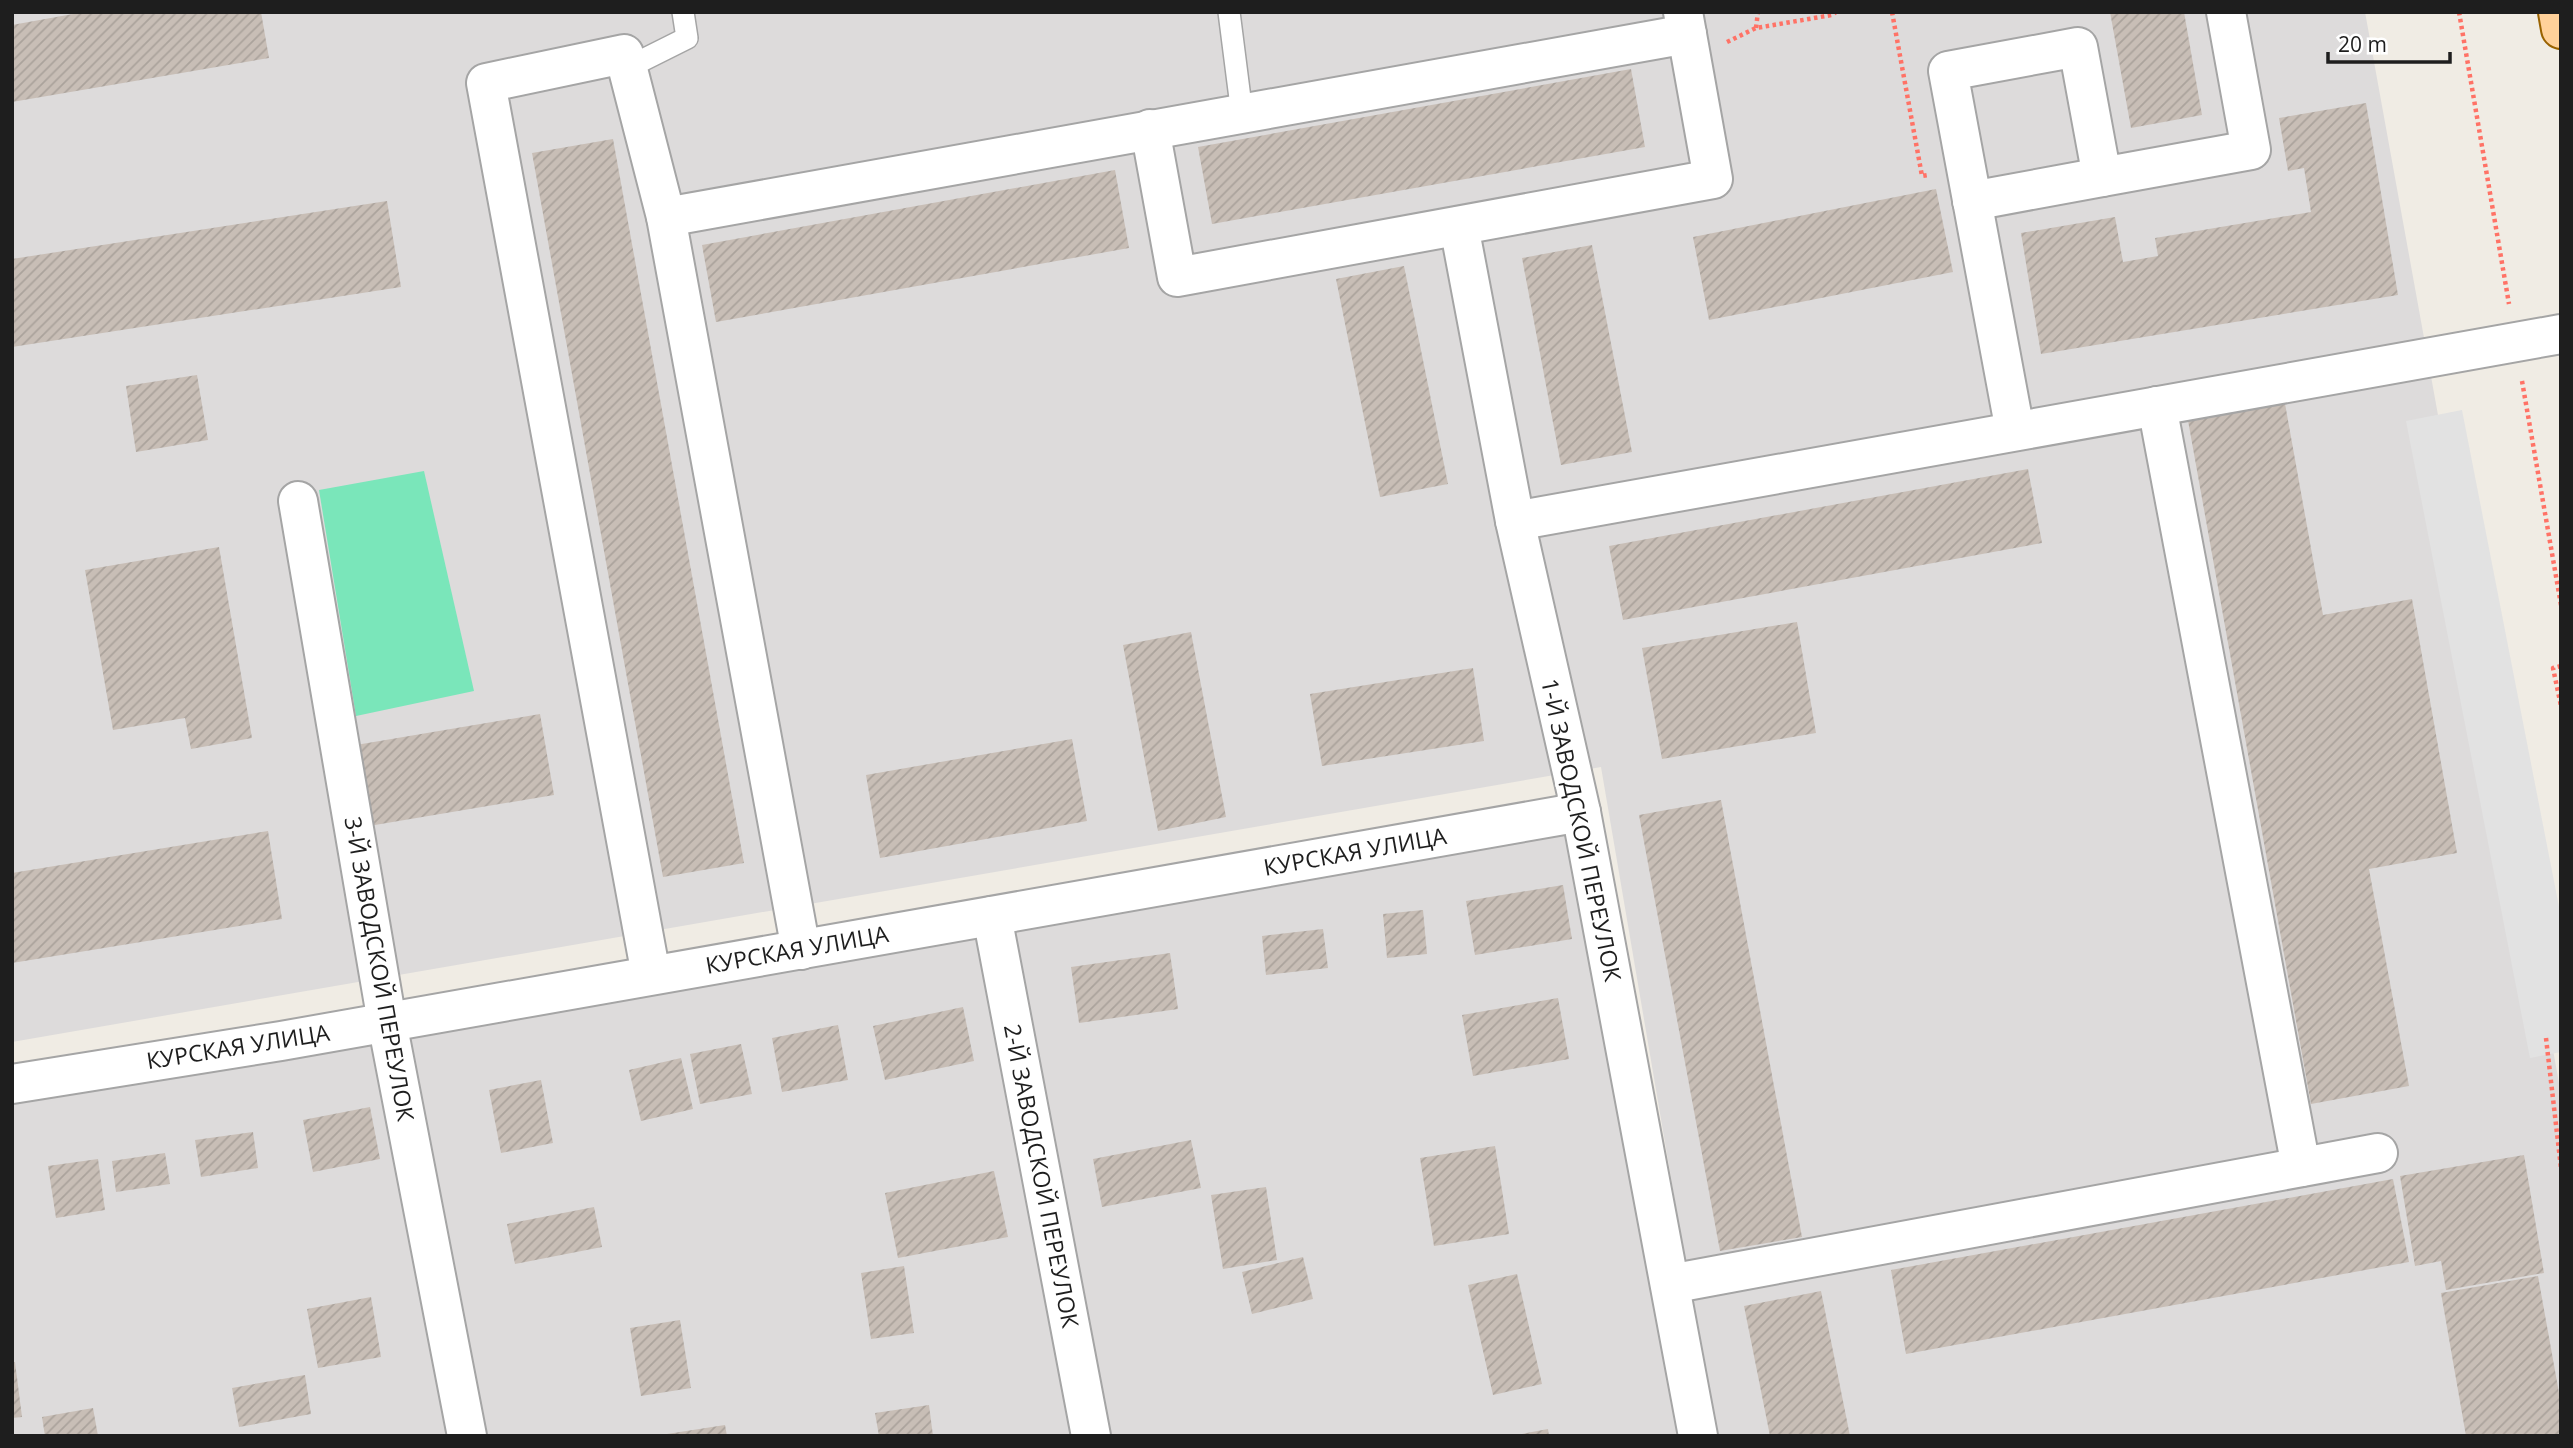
<svg xmlns="http://www.w3.org/2000/svg" width="2573" height="1448" viewBox="0 0 2573 1448" font-family="'Open Sans',sans-serif">
  <style>
    .residential { fill: #dddbdb }
    .pitch { fill: #7ae6ba }
    .parking { fill: #e2e2e2 }
    .building { fill: url(#building-hatch) }
    .lines { fill: none; stroke-linecap: round; stroke-linejoin: round }
    .service-casing { stroke: #a5a5a5; stroke-width: 24 }
    .minor-casing { stroke: #a5a5a5; stroke-width: 42 }
    .primary-casing { stroke: #996200; stroke-width: 42 }
    .path { stroke: #ff7266; stroke-width: 4.5; stroke-dasharray: 3.5 3.5; stroke-linecap: butt }
    .service { stroke: #fff; stroke-width: 21 }
    .minor { stroke: #fff; stroke-width: 38 }
    .primary { stroke: #ffd19a; stroke-width: 38 }
    .labels { text-anchor: middle; stroke-width: 7; stroke-linejoin: round; paint-order: stroke }
    .street-label { font-size: 23px; fill: #1e1e1e; stroke: #fff }
  </style>
  <defs>
    <pattern id="building-hatch" width="6" height="6" patternUnits="userSpaceOnUse" patternTransform="scale(1.75)"><rect width="6" height="6" fill="#c8beb6"/><path d="M-1 1l2-2M0 6l6-6M5 7l2-2" fill="none" stroke="#aba39c"/></pattern>
  </defs>
  <rect width="100%" height="100%" fill="#f0ece4"/>
  <g class="residential">
    <path d="M12,12H2365L2561,1094V1436H1715L1601,767L12,1042Z"/>
    <path d="M1567,827L1679,1436H12V1094Z"/>
  </g>
  <path class="pitch" d="M424,471L474,691L356,716L319,490Z"/>
  <path class="parking" d="M2462,410L2561,917V1052L2530,1058L2406,421Z"/>
  <g class="building">
    <path d="M84,12H261L269,58L12,102V25Z"/>
    <path d="M2110,12H2184L2202,115L2131,128Z"/>
    <path d="M1631,69L1645,147L1212,224L1198,147Z"/>
    <path d="M2366,103L2398,295L2041,354L2021,233L2115,217L2123,262L2158,256L2155,238L2311,212L2304,168L2288,171L2279,118Z"/>
    <path d="M613,139L744,863L663,877L532,153Z"/>
    <path d="M1115,170L1129,248L716,322L702,245Z"/>
    <path d="M1936,189L1953,272L1709,320L1693,237Z"/>
    <path d="M387,201L401,287L12,347V259Z"/>
    <path d="M1592,245L1632,452L1561,465L1522,258Z"/>
    <path d="M1404,266L1448,484L1380,497L1336,279Z"/>
    <path d="M197,375L208,440L136,452L126,386Z"/>
    <path d="M2284,398L2323,615L2412,599L2457,853L2369,869L2409,1086L2311,1104L2187,415Z"/>
    <path d="M2028,469L2042,543L1623,620L1609,546Z"/>
    <path d="M219,547L252,738L191,749L185,718L113,730L85,570Z"/>
    <path d="M1797,622L1816,733L1662,759L1642,648Z"/>
    <path d="M1191,632L1226,817L1158,831L1123,645Z"/>
    <path d="M1473,668L1484,741L1322,766L1310,694Z"/>
    <path d="M540,714L554,795L363,827L350,746Z"/>
    <path d="M1072,739L1087,821L880,858L866,775Z"/>
    <path d="M1721,800L1802,1237L1720,1251L1639,815Z"/>
    <path d="M268,831L282,919L12,963V873Z"/>
    <path d="M1563,885L1572,939L1475,955L1466,901Z"/>
    <path d="M1423,910L1427,954L1387,958L1383,914Z"/>
    <path d="M1323,929L1328,968L1266,975L1262,936Z"/>
    <path d="M1170,953L1178,1009L1079,1023L1071,967Z"/>
    <path d="M1558,998L1569,1059L1473,1076L1462,1015Z"/>
    <path d="M963,1007L974,1061L885,1080L873,1026Z"/>
    <path d="M838,1025L848,1080L782,1092L772,1038Z"/>
    <path d="M741,1044L752,1094L700,1104L690,1054Z"/>
    <path d="M681,1058L693,1109L641,1121L629,1070Z"/>
    <path d="M541,1080L553,1143L501,1153L489,1090Z"/>
    <path d="M370,1107L380,1159L313,1172L303,1120Z"/>
    <path d="M253,1132L258,1168L201,1177L195,1140Z"/>
    <path d="M1191,1140L1201,1188L1102,1207L1093,1159Z"/>
    <path d="M1495,1146L1509,1234L1434,1246L1420,1158Z"/>
    <path d="M165,1153L170,1184L116,1192L112,1161Z"/>
    <path d="M2524,1155L2544,1273L2446,1290L2441,1261L2415,1266L2400,1176Z"/>
    <path d="M98,1159L105,1210L56,1218L48,1166Z"/>
    <path d="M994,1171L1008,1237L898,1258L885,1193Z"/>
    <path d="M2393,1179L2409,1262L1906,1354L1891,1270Z"/>
    <path d="M1266,1187L1277,1260L1223,1269L1211,1195Z"/>
    <path d="M594,1207L602,1247L515,1264L507,1224Z"/>
    <path d="M1303,1257L1313,1299L1252,1314L1242,1272Z"/>
    <path d="M904,1266L914,1333L871,1339L861,1273Z"/>
    <path d="M1517,1274L1542,1384L1493,1395L1468,1285Z"/>
    <path d="M2538,1276L2561,1404V1436H2466L2441,1293Z"/>
    <path d="M1821,1291L1850,1436H1770L1744,1306Z"/>
    <path d="M371,1297L381,1357L318,1368L307,1309Z"/>
    <path d="M680,1320L691,1388L641,1396L630,1328Z"/>
    <path d="M15,1362L22,1417L12,1418V1363Z"/>
    <path d="M305,1375L311,1414L239,1427L232,1388Z"/>
    <path d="M929,1405L933,1436H879L875,1413Z"/>
    <path d="M93,1408L98,1436H45L42,1417Z"/>
    <path d="M725,1425L727,1436H667V1434Z"/>
    <path d="M1548,1429L1549,1436H1522V1434Z"/>
  </g>
  <g class="lines">
    <defs>
      <g id="service">
        <path d="M1229,12L1242,114"/>
        <path d="M627,68L687,38L683,12"/>
      </g>
      <g id="minor">
        <path d="M1150,129L1177,277L1713,179L1683,12"/>
        <path d="M1972,201L2102,177"/>
        <path d="M666,217L1687,34"/>
        <path d="M1459,226L1515,521L1581,812L1698,1436"/>
        <path d="M2157,406L2301,1167"/>
        <path d="M2015,431L1948,71L2078,47L2102,177L2251,150L2226,12"/>
        <path d="M298,501L387,1022L467,1436"/>
        <path d="M1515,521L2561,334"/>
        <path d="M992,916L1091,1436"/>
        <path d="M651,975L486,83L624,54L666,217L801,950"/>
        <path d="M12,1084L281,1041L1581,812"/>
        <path d="M1670,1284L2378,1153"/>
      </g>
      <path id="primary" d="M2558,12L2561,29"/>
    </defs>
    <use href="#service" class="service-casing"/>
    <use href="#minor" class="minor-casing"/>
    <use href="#primary" class="primary-casing"/>
    <g class="path">
      <path d="M1892,12L1922,176L1928,175"/>
      <path d="M2459,12L2509,304"/>
      <path d="M1756,28L1758,12"/>
      <path d="M1727,42L1756,28L1832,15L1836,12"/>
      <path d="M2522,381L2561,605"/>
      <path d="M2561,666L2553,668L2561,706"/>
      <path d="M2546,1038L2561,1168"/>
    </g>
    <use href="#service" class="service"/>
    <use href="#minor" class="minor"/>
    <use href="#primary" class="primary"/>
  </g>
  <g class="labels">
    <g class="street-label">
      <text transform="translate(1581 830) rotate(78)" y="8">1-Й ЗАВОДСКОЙ ПЕРЕУЛОК</text>
      <text transform="translate(1355 852) rotate(-10)" y="8">КУРСКАЯ УЛИЦА</text>
      <text transform="translate(797 950) rotate(-10)" y="8">КУРСКАЯ УЛИЦА</text>
      <text transform="translate(379 969) rotate(80)" y="8">3-Й ЗАВОДСКОЙ ПЕРЕУЛОК</text>
      <text transform="translate(238 1047) rotate(-9)" y="8">КУРСКАЯ УЛИЦА</text>
      <text transform="translate(1041 1176) rotate(79)" y="8">2-Й ЗАВОДСКОЙ ПЕРЕУЛОК</text>
    </g>
  </g>
  <rect width="2573" height="1448" fill="none" stroke="#1e1e1e" stroke-width="28"/>
  <path d="M2328 52v10h122v-10" fill="none" stroke="#1e1e1e" stroke-width="3.5"/>
  <text x="2338" y="52" font-size="21" fill="#1e1e1e" stroke="#ffffff" stroke-width="5" paint-order="stroke">20 m</text>
</svg>
